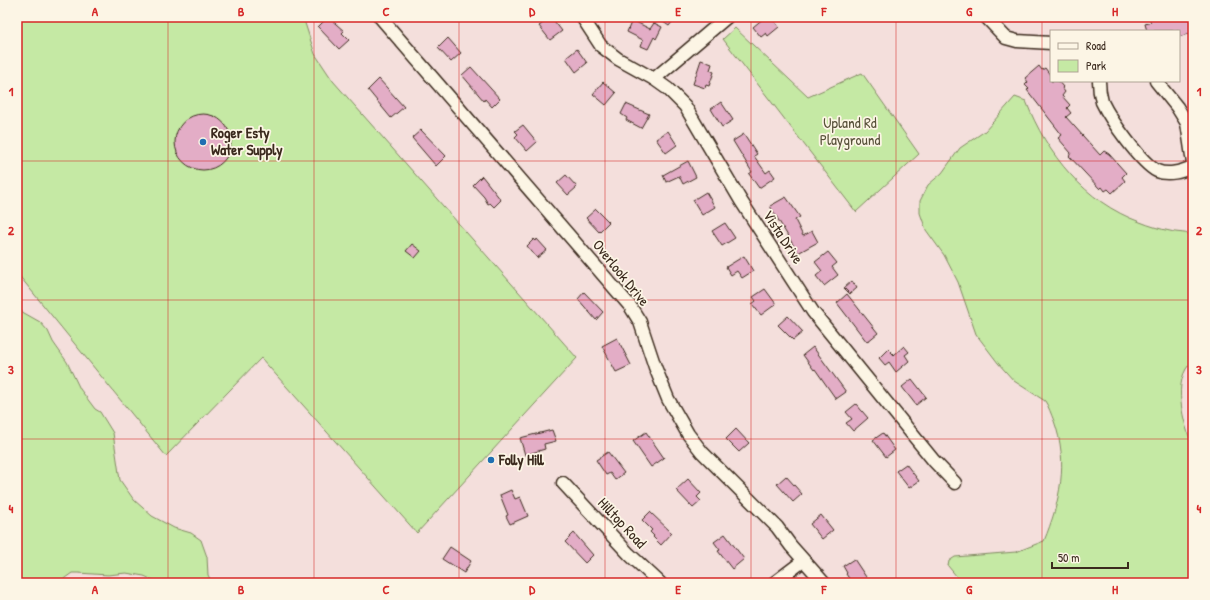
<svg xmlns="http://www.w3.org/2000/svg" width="1210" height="600" viewBox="0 0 1210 600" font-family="'Patrick Hand',sans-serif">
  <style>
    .green { fill: #c5e9a4; stroke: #808a61 }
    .building { fill: #e3adc6; stroke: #3b2a1e }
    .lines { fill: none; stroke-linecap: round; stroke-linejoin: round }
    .street-casing { stroke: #3b2a1e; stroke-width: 15 }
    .street { stroke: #fcf5e5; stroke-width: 12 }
    .grid { fill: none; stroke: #d62828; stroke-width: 1; stroke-opacity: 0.55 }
    .poi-dot { fill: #1f6fb2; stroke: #fcf5e5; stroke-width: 1.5 }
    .labels { text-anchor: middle; stroke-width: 3.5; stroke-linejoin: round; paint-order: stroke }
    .park-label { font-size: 15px; fill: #575039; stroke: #fcf5e5 }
    .poi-label { font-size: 15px; font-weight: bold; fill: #3b2a1e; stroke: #fcf5e5; text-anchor: start }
    .street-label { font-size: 15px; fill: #3b2a1e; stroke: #fcf5e5 }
    .neatline { fill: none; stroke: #d62828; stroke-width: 1.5 }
    .grid-label { font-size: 13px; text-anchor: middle; font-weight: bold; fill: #d62828 }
  </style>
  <rect width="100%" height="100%" fill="#f4dfdc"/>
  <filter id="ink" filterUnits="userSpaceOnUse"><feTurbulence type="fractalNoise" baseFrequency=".025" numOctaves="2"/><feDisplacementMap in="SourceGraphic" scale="8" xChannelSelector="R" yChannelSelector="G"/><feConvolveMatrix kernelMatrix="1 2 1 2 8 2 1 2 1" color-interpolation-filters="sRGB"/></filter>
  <g filter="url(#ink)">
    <g class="green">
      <path d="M17,17H303L315,54L333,81L577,358L417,533L261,358L166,456L17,273Z"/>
      <path d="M735,28L808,97L862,73L919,154L856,212L723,39Z"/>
      <path d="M1015,97L1026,101C1047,155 1085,202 1140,222C1150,226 1160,229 1170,231C1177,233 1188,232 1193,236V361C1170,379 1184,425 1193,447V583H962L948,566L949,561L955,557L1016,552L1044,541C1060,502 1069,462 1054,421C1051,414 1049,407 1045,401L1014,381L998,363L976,334L958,282L944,255L926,230L920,213V201L928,185L942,173L960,148L985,131Z"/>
      <path d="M17,309L40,322L48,331L53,342L67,362L80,389L95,409L100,412L113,433L120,480L134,500L152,516L174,528L191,533L201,540L207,557L208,575L212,583H160L144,576L126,573L108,575L78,573H72L58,583H17Z"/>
    </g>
    <g class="building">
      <path d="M328,17L344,31L342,33L349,40L339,49L318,27Z"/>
      <path d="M551,17L562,31L550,40L539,26Z"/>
      <path d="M656,17H676L669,26Z"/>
      <path d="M765,17H771L779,27L768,36L766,33L761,37L753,27Z"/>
      <path d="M1154,17H1193V32L1179,37V31H1147L1145,24L1151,22L1149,18Z"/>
      <path d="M632,20L650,29L654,23L662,27L656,39L654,37L648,49L641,46L643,40L627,32Z"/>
      <path d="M448,38L461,53L451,62L438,48Z"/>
      <path d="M577,49L587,63L576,72L566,58Z"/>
      <path d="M701,60L712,64L710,70L714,72L709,86L706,85L705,88L693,84Z"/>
      <path d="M1039,66L1042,70L1045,68L1051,76V81H1058L1063,87L1062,88L1065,92L1062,96L1070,105L1067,108L1071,113L1066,117L1100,155L1104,151L1109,154L1126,173L1122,177L1125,181L1112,193L1108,189L1105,191L1102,187L1100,189L1069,156L1071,153L1058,138L1062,135L1027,90L1029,89L1025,85L1028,82L1025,78Z"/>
      <path d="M471,67L500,99L492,107L485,99L484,101L462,75Z"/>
      <path d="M379,79L404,107L391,118L368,90Z"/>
      <path d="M603,82L616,93L606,105L593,94Z"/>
      <path d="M721,102L733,120L722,127L711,109Z"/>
      <path d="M626,104L649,114L641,128L626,120L627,118L621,114Z"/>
      <circle cx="203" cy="142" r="28"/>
      <path d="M523,125L537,142L527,151L515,137L518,134L515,131Z"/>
      <path d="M421,130L446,156L436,166L412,138Z"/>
      <path d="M668,131L677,145L666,153L656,139Z"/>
      <path d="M744,134L757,154L754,156L766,173L770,170L775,177L759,188L749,174L752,172L733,141Z"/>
      <path d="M688,161L696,177L683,184L679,176L666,182L663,175Z"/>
      <path d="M566,175L577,187L568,195L557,183Z"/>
      <path d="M482,176L501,200L494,207L490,203L488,204L484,197L473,185Z"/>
      <path d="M706,192L715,207L702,215L693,200Z"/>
      <path d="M786,197L800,217L795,220L803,236L812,231L818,242L798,253L770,206Z"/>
      <path d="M596,209L609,222L599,232L586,218Z"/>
      <path d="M725,223L735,238L722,246L712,231Z"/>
      <path d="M534,239L536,241L537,239L547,250L537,258L527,246Z"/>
      <path d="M412,244L421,251L415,258L406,251Z"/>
      <path d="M828,252L837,263L832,267L838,275L824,286L816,276L822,271L815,262Z"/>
      <path d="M744,256L753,271L742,278L737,271L731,275L726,267Z"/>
      <path d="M852,281L857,288L850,294L844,288Z"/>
      <path d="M765,289L776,304L761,315L752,304L756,301L753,297Z"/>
      <path d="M584,292L603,312L596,320L578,299Z"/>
      <path d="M847,294L878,333L867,342L837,303Z"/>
      <path d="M788,316L803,332L793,340L778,325Z"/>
      <path d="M617,338L631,365L616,372L602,346Z"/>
      <path d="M904,346L909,352L905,355L909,361L896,372L889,362L885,365L879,358L888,349L894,355Z"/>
      <path d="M813,347L846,392L836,399L815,369L814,370L803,355Z"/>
      <path d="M912,379L926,397L916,405L902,387Z"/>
      <path d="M856,404L868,418L853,431L846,423L852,419L846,412Z"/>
      <path d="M736,429L749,443L739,452L726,439Z"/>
      <path d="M552,430L556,441L544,444L545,449L525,455L520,438Z"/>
      <path d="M646,432L664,458L651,467L633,441Z"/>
      <path d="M883,433L895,450L886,457L873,440Z"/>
      <path d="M608,452L624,473L615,480L610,473L606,475L596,460Z"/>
      <path d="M906,464L919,481L909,488L896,471Z"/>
      <path d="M786,476L802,494L793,502L777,484Z"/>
      <path d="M688,479L701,493L697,497L701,501L693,508L676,490Z"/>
      <path d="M511,490L515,499L520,497L528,516L510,524L506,516L508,515L500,495Z"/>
      <path d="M650,512L672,533L661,545L653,537L654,536L650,532L652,530L642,520Z"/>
      <path d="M821,515L833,530L822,539L810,524Z"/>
      <path d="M574,533L593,555L585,563L565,542Z"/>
      <path d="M725,534L744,559L732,569L718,551L720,550L714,542Z"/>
      <path d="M450,547L471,561L464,573L442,559Z"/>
      <path d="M854,559L870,583H852L846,574L847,573L843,566Z"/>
    </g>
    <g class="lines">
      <defs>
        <g id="street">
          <path d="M380,17L630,306L640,322L655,367L668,399L688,434L702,452L777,527L791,546L824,583"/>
          <path d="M582,17L601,46L618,59L654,79L668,89L685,106L741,201L813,312L934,461L955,483"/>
          <path d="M986,17L1006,38L1017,41L1051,43"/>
          <path d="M654,79L727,17"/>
          <path d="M1099,81C1099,88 1100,95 1102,102C1110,119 1141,163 1157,171C1169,176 1182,171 1193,167"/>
          <path d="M1156,81L1177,107L1187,123L1193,163"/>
          <path d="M563,483L629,554L660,583"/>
          <path d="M774,583L803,561"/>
        </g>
      </defs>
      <use href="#street" class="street-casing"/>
      <use href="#street" class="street"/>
    </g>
  </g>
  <path class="grid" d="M168,17V583M314,17V583M459,17V583M605,17V583M751,17V583M896,17V583M1042,17V583M17,161H1193M17,300H1193M17,439H1193"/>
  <g class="poi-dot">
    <circle cx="203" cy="142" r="4"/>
    <circle cx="491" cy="460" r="4"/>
  </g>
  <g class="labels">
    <g class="park-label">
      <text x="850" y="128">Upland Rd<tspan x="850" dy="17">Playground</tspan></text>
    </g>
    <g class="poi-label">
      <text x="211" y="138">Roger Esty<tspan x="211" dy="17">Water Supply</tspan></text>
      <text x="499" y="465">Folly Hill</text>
    </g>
    <g class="street-label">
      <text transform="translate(783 237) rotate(57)" y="5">Vista Drive</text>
      <text transform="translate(621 273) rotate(51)" y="5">Overlook Drive</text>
      <text transform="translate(622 523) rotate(47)" y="5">Hilltop Road</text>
    </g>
  </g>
  <rect width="1210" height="600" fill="none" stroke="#fcf5e5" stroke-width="44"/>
  <rect x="1050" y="30" width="130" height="52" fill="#fcf5e5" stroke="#afa495"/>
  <rect x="1058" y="43" width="20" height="6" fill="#fcf5e5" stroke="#afa495"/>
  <text x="1086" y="50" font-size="12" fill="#3b2a1e">Road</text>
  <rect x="1058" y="60" width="20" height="12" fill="#c5e9a4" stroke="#afa495"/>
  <text x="1086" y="70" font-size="12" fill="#3b2a1e">Park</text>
  <path d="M1052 562v6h76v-6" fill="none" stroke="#3b2a1e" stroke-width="2"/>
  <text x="1058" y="562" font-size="12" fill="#3b2a1e" stroke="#fcf5e5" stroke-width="3" paint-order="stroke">50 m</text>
  <rect x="22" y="22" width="1166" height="556" class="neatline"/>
  <g class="grid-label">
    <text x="95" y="16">A</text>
    <text x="241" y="16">B</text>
    <text x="386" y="16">C</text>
    <text x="532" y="16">D</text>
    <text x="678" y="16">E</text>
    <text x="824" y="16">F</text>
    <text x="969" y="16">G</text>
    <text x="1115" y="16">H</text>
    <text x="11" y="96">1</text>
    <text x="1199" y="96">1</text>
    <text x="11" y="235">2</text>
    <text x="1199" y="235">2</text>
    <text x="11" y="374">3</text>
    <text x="1199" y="374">3</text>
    <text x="11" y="513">4</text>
    <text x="1199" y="513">4</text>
    <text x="95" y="594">A</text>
    <text x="241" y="594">B</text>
    <text x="386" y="594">C</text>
    <text x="532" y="594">D</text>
    <text x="678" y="594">E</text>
    <text x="824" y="594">F</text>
    <text x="969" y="594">G</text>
    <text x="1115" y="594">H</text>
  </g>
</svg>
